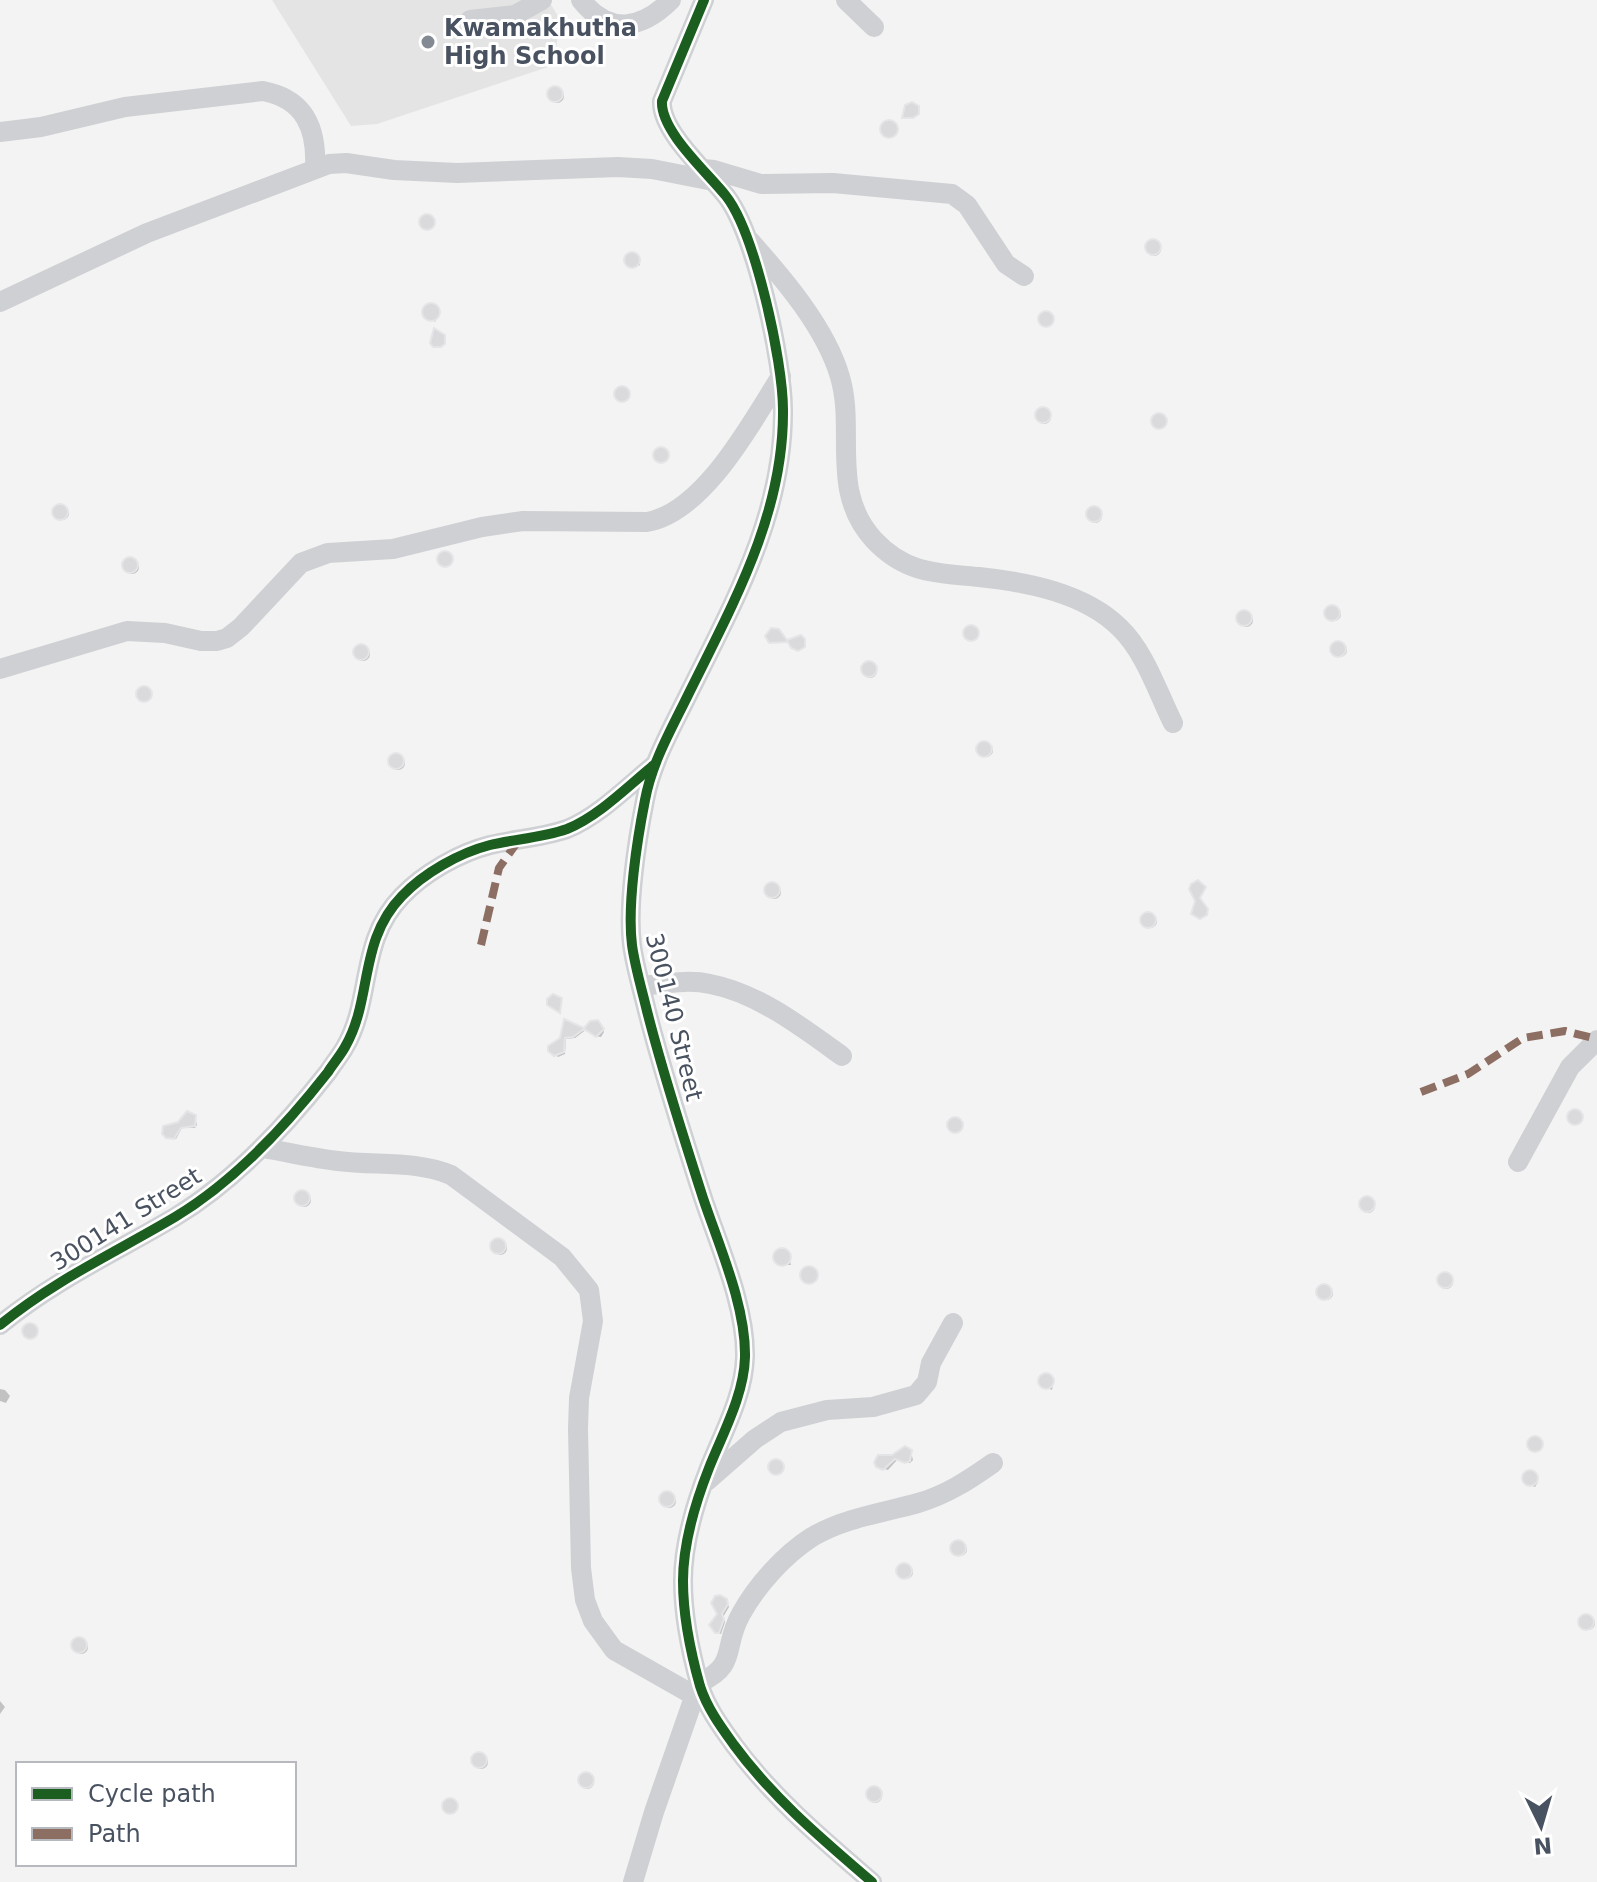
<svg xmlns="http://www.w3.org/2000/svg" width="1597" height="1882" viewBox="0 0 1597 1882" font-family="'DejaVu Sans',sans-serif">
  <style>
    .education { fill: #e5e4e5 }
    .shadow { fill: #0003 }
    .building { fill: #dadadc; stroke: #e4e5e6; stroke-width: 2 }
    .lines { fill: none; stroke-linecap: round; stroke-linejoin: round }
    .minor { stroke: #ced0d3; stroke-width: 20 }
    .quiet { stroke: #8d6e63; stroke-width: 8; stroke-dasharray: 16 8; stroke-linecap: butt }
    .cycleway-casing { stroke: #fff; stroke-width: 15 }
    .cycleway { stroke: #1b5e20; stroke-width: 10 }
    .poi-dot { fill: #848a93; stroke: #fff; stroke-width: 3 }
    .labels { text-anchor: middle; stroke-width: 6; stroke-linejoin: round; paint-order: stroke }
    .poi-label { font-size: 24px; font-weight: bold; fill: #495260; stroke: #fff; text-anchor: start }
    .street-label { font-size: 24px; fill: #495260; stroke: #fff }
  </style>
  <rect width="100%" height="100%" fill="#f3f3f3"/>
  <path class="education" d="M272,0H548L560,19L554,65L377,124L351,126Z"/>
  <g class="shadow">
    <circle cx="557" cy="96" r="7"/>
    <circle cx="890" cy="129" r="7"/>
    <circle cx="428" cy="223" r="7"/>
    <circle cx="1154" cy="249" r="7"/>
    <path d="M632,253L640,259V265L634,268L626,262L629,254Z"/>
    <path d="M431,305L440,313L435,322L425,312Z"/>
    <circle cx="1047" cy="320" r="7"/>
    <circle cx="623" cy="395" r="7"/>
    <circle cx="1044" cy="417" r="7"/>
    <circle cx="1160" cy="422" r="7"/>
    <circle cx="662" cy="456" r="7"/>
    <circle cx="62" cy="513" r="7"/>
    <circle cx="1095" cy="516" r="7"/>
    <circle cx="446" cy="560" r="7"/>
    <circle cx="132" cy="567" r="7"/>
    <circle cx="1334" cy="614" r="7"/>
    <circle cx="1246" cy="620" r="7"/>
    <circle cx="972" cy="634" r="7"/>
    <circle cx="1340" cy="650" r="7"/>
    <circle cx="363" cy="654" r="7"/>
    <circle cx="870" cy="671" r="7"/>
    <circle cx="145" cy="695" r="7"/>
    <circle cx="986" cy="750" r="7"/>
    <circle cx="398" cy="763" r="7"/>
    <circle cx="774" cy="892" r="7"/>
    <circle cx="1150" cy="921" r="7"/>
    <path d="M566,1022L584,1031L593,1022L601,1025L604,1032L601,1037L594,1036L587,1029L575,1038L566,1039L565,1054L558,1057L550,1050L562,1039Z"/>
    <circle cx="1576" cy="1118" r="7"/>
    <path d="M195,1117L197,1125L195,1128H182L176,1139L168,1137Z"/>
    <circle cx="956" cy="1126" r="7"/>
    <circle cx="304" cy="1200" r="7"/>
    <circle cx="1368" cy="1206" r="7"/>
    <circle cx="500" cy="1248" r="7"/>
    <path d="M780,1251L788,1254L791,1265H781L776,1259Z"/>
    <path d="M809,1268L815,1272L818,1279L814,1283L804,1279L802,1271Z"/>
    <circle cx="1446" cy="1282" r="7"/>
    <circle cx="1326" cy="1293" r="7"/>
    <circle cx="31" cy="1332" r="7"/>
    <path d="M1046,1375L1054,1380L1052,1390L1041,1385L1040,1379Z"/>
    <path d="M0,1389L5,1390L10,1396L6,1403L0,1401Z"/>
    <circle cx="1536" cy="1445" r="7"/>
    <path d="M911,1452L913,1460L910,1463L897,1460L888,1470L880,1468L892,1457Z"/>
    <circle cx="777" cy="1468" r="7"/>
    <path d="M1532,1471L1538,1482L1535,1487L1525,1483L1524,1477Z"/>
    <circle cx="669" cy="1501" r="7"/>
    <circle cx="960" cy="1549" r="7"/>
    <circle cx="906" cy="1572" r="7"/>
    <path d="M726,1600L729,1607L723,1617L725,1622L721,1634L717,1633L714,1631Z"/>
    <circle cx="1588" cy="1623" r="7"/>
    <circle cx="81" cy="1647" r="7"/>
    <path d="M0,1701L5,1707L0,1714Z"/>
    <circle cx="481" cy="1762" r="7"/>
    <circle cx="587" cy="1782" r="7"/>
    <circle cx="875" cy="1796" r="7"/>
    <circle cx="451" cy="1807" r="7"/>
  </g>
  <g class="building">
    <circle cx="555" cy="94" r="8"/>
    <path d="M912,102L919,106V114L913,118H902L905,105Z"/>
    <circle cx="889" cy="129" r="9"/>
    <circle cx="427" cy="222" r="8"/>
    <circle cx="1153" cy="247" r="8"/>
    <circle cx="632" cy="260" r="8"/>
    <circle cx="431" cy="312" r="9"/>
    <circle cx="1046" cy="319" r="8"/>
    <path d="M434,328L445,335V344L441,347H433L430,343Z"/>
    <circle cx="622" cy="394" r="8"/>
    <circle cx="1043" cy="415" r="8"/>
    <circle cx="1159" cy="421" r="8"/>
    <circle cx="661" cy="455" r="8"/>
    <circle cx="60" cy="512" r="8"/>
    <circle cx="1094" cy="514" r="8"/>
    <circle cx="445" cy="559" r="8"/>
    <circle cx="130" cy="565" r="8"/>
    <circle cx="1332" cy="613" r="8"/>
    <circle cx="1244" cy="618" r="8"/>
    <circle cx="971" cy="633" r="8"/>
    <path d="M771,628L779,629L787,640L801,635L805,639V647L798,651L791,648L788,642L769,643L765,636Z"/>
    <circle cx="1338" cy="649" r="8"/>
    <circle cx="361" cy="652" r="8"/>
    <circle cx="869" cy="669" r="8"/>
    <circle cx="144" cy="694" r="8"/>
    <circle cx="984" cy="749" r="8"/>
    <circle cx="396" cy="761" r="8"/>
    <path d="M1198,880L1206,887L1200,898L1208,909L1207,915L1200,919L1191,914L1195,901L1189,889L1191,884Z"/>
    <circle cx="772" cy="890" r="8"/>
    <circle cx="1148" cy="920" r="8"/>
    <path d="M553,994L562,998L560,1013L547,1005V999Z"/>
    <path d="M564,1019L584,1028L590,1021L598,1020L604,1029L596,1037L584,1029L573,1037L565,1038L564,1052L554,1056L548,1051V1046L560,1038Z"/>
    <circle cx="1575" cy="1117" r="8"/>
    <path d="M187,1111L196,1115L195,1126L181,1128L174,1139L166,1138L162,1134L163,1126L178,1122Z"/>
    <circle cx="955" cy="1125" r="8"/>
    <circle cx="302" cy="1198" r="8"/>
    <circle cx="1367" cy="1204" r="8"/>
    <circle cx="498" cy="1246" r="8"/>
    <circle cx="782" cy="1257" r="9"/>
    <circle cx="809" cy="1275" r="9"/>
    <circle cx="1445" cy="1280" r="8"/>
    <circle cx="1324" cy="1292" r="8"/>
    <circle cx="30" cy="1331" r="8"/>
    <circle cx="1046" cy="1381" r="8"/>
    <circle cx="1535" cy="1444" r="8"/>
    <path d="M905,1446L912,1450L910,1461L905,1463L895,1459L883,1470L876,1467L874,1462L878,1455H892Z"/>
    <circle cx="776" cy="1467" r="8"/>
    <circle cx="1530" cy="1478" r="8"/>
    <circle cx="667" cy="1499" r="8"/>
    <circle cx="958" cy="1548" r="8"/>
    <circle cx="904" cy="1571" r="8"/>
    <path d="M720,1595L727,1599L728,1604L722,1614L724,1619L719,1633H715L709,1625L717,1614L711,1603L715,1596Z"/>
    <circle cx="1586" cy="1622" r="8"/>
    <circle cx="79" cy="1645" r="8"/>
    <circle cx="479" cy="1760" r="8"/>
    <circle cx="586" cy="1780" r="8"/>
    <circle cx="874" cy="1794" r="8"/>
    <circle cx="450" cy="1806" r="8"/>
  </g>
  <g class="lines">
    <g class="minor">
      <path d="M581,0C609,35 641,30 671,0"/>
      <path d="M704,0L662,101C660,131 707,172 726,196C755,233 783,361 783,410C784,513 734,602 689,693C672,728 652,762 645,800C637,840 627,905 632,945C635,967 642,990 647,1011C663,1074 683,1136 703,1198C719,1246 746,1306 745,1357C744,1395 723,1433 709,1468C696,1501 683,1544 683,1581C683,1614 691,1654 700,1686C707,1708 721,1727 734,1745C773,1798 822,1839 872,1882"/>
      <path d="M846,0L874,27"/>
      <path d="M470,20L515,15L542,0"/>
      <path d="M0,132L41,127L125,107L263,91C305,99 317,129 315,168"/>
      <path d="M703,169L714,170L761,184L833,183L952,194L967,205L1006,264L1024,276"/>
      <path d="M750,241C783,278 826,328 840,377C856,431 829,491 874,540C906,574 937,573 979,577C1027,582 1085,593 1120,628C1145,652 1158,693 1173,723"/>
      <path d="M0,302L147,233L329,164L346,163L394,170L457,173L618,167L652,169L713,181"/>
      <path d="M0,669L127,631L165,633L201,641H217L227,638L241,627L301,563L328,553L393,549L482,527L523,521L647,522C704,512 752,422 781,376"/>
      <path d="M641,986C664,984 688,979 710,984C758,993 803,1028 842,1056"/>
      <path d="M262,1148C287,1152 313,1158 338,1161C376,1166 415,1160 451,1175L562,1257L589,1290L593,1321L579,1398L578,1429L581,1568L585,1600L593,1621L614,1650L695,1696"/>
      <path d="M1518,1162L1570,1067L1597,1040"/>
      <path d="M0,1325C53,1281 116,1252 175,1217C235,1181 285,1127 328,1072C333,1064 340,1056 345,1047C373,999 358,941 402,896C424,873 459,853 490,845C515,839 541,838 567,829C599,816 628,786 654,765"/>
      <path d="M707,1481L755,1439L781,1422L827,1410L873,1407L916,1395L927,1382L931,1363L953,1323"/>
      <path d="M633,1882L654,1812L699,1683C739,1665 722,1647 741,1614C757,1585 784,1555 812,1537C844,1518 882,1513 918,1503C946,1495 969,1480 993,1463"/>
    </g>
    <g class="quiet">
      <path d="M481,945L499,868L518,841"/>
      <path d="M1421,1092L1468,1074L1523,1038L1565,1031L1597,1039"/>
    </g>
    <defs>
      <g id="cycleway">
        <path d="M704,0L662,101C660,131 707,172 726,196C755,233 783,361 783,410C784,513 734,602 689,693C672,728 652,762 645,800C637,840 627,905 632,945C635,967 642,990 647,1011C663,1074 683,1136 703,1198C719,1246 746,1306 745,1357C744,1395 723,1433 709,1468C696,1501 683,1544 683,1581C683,1614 691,1654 700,1686C707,1708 721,1727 734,1745C773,1798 822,1839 872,1882"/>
        <path d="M0,1325C53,1281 116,1252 175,1217C235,1181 285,1127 328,1072C333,1064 340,1056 345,1047C373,999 358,941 402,896C424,873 459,853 490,845C515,839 541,838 567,829C599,816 628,786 654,765"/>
      </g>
    </defs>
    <use href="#cycleway" class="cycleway-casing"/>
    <use href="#cycleway" class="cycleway"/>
  </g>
  <circle class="poi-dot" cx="428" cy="42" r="8"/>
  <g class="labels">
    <g class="poi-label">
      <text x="444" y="36">Kwamakhutha<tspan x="444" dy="28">High School</tspan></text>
    </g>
    <g class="street-label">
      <text transform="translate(674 1017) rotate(76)" y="8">300140 Street</text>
      <text transform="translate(126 1219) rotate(-32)" y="8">300141 Street</text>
    </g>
  </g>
  <rect x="16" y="1762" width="280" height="104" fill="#ffffff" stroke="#b6babf" stroke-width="2"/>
  <rect x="32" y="1788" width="40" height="12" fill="#1b5e20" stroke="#b6babf" stroke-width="2"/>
  <text x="88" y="1802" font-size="24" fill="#495260">Cycle path</text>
  <rect x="32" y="1828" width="40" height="12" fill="#8d6e63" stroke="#b6babf" stroke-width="2"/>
  <text x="88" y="1842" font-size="24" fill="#495260">Path</text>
  <g transform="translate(1541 1826) rotate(175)" stroke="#ffffff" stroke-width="6" paint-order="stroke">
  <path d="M0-6L14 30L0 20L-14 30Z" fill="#495260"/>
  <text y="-12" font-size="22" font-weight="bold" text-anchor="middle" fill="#495260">N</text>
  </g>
</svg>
